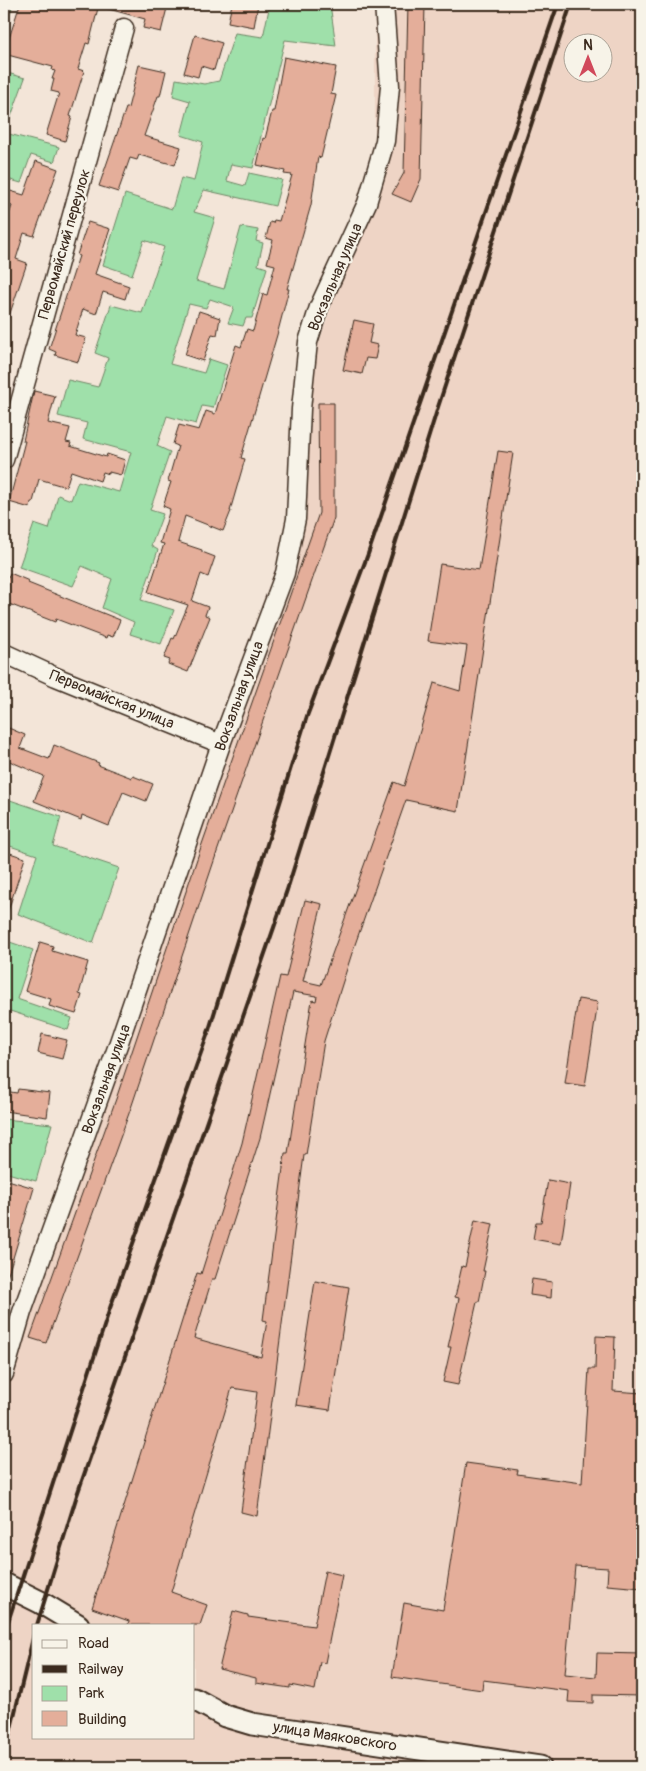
<svg xmlns="http://www.w3.org/2000/svg" width="646" height="1771" viewBox="0 0 646 1771" font-family="Pangolin,sans-serif">
  <style>
    .built { fill: #eed4c5; fill-rule: evenodd }
    .green { fill: #9fe0aa; stroke: #6d8564 }
    .building { fill: #e4ae9a; stroke: #3b2a1e; fill-rule: evenodd }
    .lines { fill: none; stroke-linecap: round; stroke-linejoin: round }
    .minor-casing { stroke: #3b2a1e; stroke-width: 21 }
    .major-casing { stroke: #3b2a1e; stroke-width: 25 }
    .minor { stroke: #f7f3e8; stroke-width: 18 }
    .major { stroke: #f7f3e8; stroke-width: 21 }
    .rail { stroke: #3b2a1e; stroke-width: 4 }
    .labels { text-anchor: middle; stroke-width: 4.5; stroke-linejoin: round; paint-order: stroke }
    .street-label { font-size: 15px; fill: #3b2a1e; stroke: #f7f3e8 }
  </style>
  <rect width="100%" height="100%" fill="#f3e5d8"/>
  <filter id="ink" filterUnits="userSpaceOnUse"><feTurbulence type="fractalNoise" baseFrequency=".02" numOctaves="2"/><feDisplacementMap in="SourceGraphic" scale="10" xChannelSelector="R" yChannelSelector="G"/><feConvolveMatrix kernelMatrix="1 2 1 2 8 2 1 2 1" color-interpolation-filters="sRGB"/></filter>
  <g filter="url(#ink)">
    <path class="built" d="M375,4H642V1767H4V1353L207,751L295,518L303,391L367,200L375,168ZM574,42H604V72H574ZM34,1625H194V1737H34Z"/>
    <g class="green">
      <path d="M4,4H13L4,33Z"/>
      <path d="M270,4H330L336,46L285,40L253,168L231,164L227,181L245,186L249,173L282,180L275,206L204,190L194,212L215,218L196,281L224,289L241,227L258,230L256,241L263,243L258,265L267,268L252,318H246L243,326L228,323L234,307L210,299L206,308L189,304L170,364L204,373L209,359L227,365L213,408L202,406L196,424L167,416L157,446L170,452L150,510L163,514L151,546L158,550L141,600L174,610L161,644L130,634L134,622L102,608L112,579L82,566L73,586L19,567L34,524L49,529L58,495L71,500L78,481L119,492L131,452L83,439L87,423L58,416L68,380L98,387L108,358L95,353L111,305L142,313L164,247L144,240L132,275L103,265L125,194L172,209L181,178L194,181L203,142L181,135L190,101L173,96L176,79L204,84L219,81L235,33L263,37Z"/>
      <path d="M4,72L25,78L5,133L59,147L54,162L31,155L21,183L4,178Z"/>
      <path d="M4,798L61,817L53,846L119,868L93,943L18,914L37,855L4,844Z"/>
      <path d="M4,940L33,950L17,999L72,1018L68,1030L4,1009Z"/>
      <path d="M4,1119L52,1124L36,1181L4,1172Z"/>
    </g>
    <g class="building">
      <path d="M20,4H81L98,8L89,44L86,43L78,69L84,71L70,116L72,117L65,141L46,135L59,93L51,91L54,79H52L55,71L52,70L53,67L4,54Z"/>
      <path d="M106,4H168L161,32L143,28L145,19L105,8Z"/>
      <path d="M232,4H258L254,27L228,22Z"/>
      <path d="M408,4H425L421,179L411,202L392,194L404,173Z"/>
      <path d="M195,35L222,43L214,70L201,66L198,77L184,73Z"/>
      <path d="M284,57L336,67L331,94L336,95L321,158L318,157L311,205L287,289H289L277,335L241,458L245,459L230,511H231L223,531L185,516L178,542L202,550V552L215,557L208,577L201,574L192,601L208,607L205,615L210,617L188,672L168,664L170,660L164,658L172,638L174,639L188,605L148,592L164,544L160,543L170,509L163,506L171,482L168,481L178,446L173,444L179,425L199,430L206,411L215,414L236,345L241,347L247,329L253,331L263,294L267,295L275,265L267,263L273,240L266,238L270,222L273,223L274,220L279,221L292,175L284,174L285,171L257,165L263,138L265,139L272,111H274Z"/>
      <path d="M139,65L166,71L160,96H158L144,136L181,147L175,165L139,155L137,160L130,158L118,192L99,186L126,108H128Z"/>
      <path d="M36,161L58,169L34,236L24,233L16,259L27,263L6,325L4,324V228L12,206L4,203L7,190L24,195Z"/>
      <path d="M88,222L110,229L95,274L129,286L125,299L103,292L96,314L83,309L75,335L86,338L78,362L55,355L56,352L49,349L79,256L77,255Z"/>
      <path d="M199,311L220,318L217,335L212,334L203,361L185,355Z"/>
      <path d="M354,320L373,324L369,343L378,345L375,359L366,358L362,374L343,370Z"/>
      <path d="M34,391L55,396L48,423L70,428L66,442L71,443L70,446L106,457L107,454L125,460L121,475L109,472V474L103,472L100,481L71,471L66,487L39,479L33,502H31L30,508L9,502L25,441H23Z"/>
      <path d="M318,403H334V518L217,852L132,1105L46,1343L30,1338L116,1099L201,847L319,513Z"/>
      <path d="M498,451L513,453L458,811L406,800L352,953L324,1041L306,1155H304L257,1516L241,1512L257,1392L232,1388L171,1592L207,1605L200,1625H128L129,1621L92,1608L197,1273L201,1274L242,1143L280,976L286,977L305,900L322,904L303,981L321,985L394,782L404,786L434,683L460,691L467,646L428,641L440,564L479,570ZM293,992L317,996L316,1001L312,1000L288,1153H285L263,1320L267,1321L261,1357L194,1338L212,1279H215L260,1138Z"/>
      <path d="M10,573L29,581L28,583L120,620L113,637L107,635L106,638L56,619L55,622L4,602V577L8,578Z"/>
      <path d="M4,726L25,735L20,748L49,759L54,745L99,763L98,765L132,778L133,776L153,784L146,801L123,792L109,826L82,815L81,820L34,801L44,776L7,760L8,757L4,755Z"/>
      <path d="M4,851L25,858L7,914H4Z"/>
      <path d="M40,942L53,946L52,951L88,962L79,994L82,995L76,1014L49,1006L51,999L25,991Z"/>
      <path d="M578,999L598,1002L585,1086L565,1083Z"/>
      <path d="M42,1034L67,1040L62,1059L38,1053Z"/>
      <path d="M18,1089L50,1093L47,1117L4,1111V1091L17,1093Z"/>
      <path d="M8,1180L34,1188L7,1278H4V1195Z"/>
      <path d="M548,1180L570,1184L561,1244L533,1239L536,1222H541Z"/>
      <path d="M475,1220L493,1224L483,1271H485L479,1302H477L458,1385L443,1382L451,1347H448L459,1298L455,1297L462,1266L465,1267Z"/>
      <path d="M532,1279L552,1282L551,1298L530,1295Z"/>
      <path d="M315,1281L349,1287L330,1410L296,1405Z"/>
      <path d="M596,1336L615,1337L613,1391L642,1393V1588L607,1585L608,1568L575,1566L565,1674L596,1677L597,1653L642,1654V1696L593,1695V1703L568,1702L569,1691L483,1680L482,1690L392,1677L404,1603L443,1610L466,1463L518,1470L517,1474L582,1483L589,1369H595Z"/>
      <path d="M325,1571L342,1575L325,1663L320,1662L315,1690L290,1685V1688L256,1683V1678L219,1669L233,1611L248,1615V1617L314,1626Z"/>
    </g>
    <g class="lines">
      <defs>
        <g id="minor">
          <path d="M4,460L124,28"/>
          <path d="M4,653L56,677L221,744"/>
          <path d="M4,1374L22,1312L118,1045L221,744L285,573L296,519L301,409L308,342L319,307L367,203L385,141L390,86L384,4"/>
        </g>
        <g id="major">
          <path d="M4,1584L40,1602L78,1625"/>
          <path d="M194,1699L225,1716L252,1724L540,1767"/>
        </g>
      </defs>
      <use href="#minor" class="minor-casing"/>
      <use href="#major" class="major-casing"/>
      <use href="#minor" class="minor"/>
      <use href="#major" class="major"/>
      <g class="rail">
        <path d="M37,1625L77,1495L287,890L438,407L571,4"/>
        <path d="M4,1634L110,1308L209,1030L307,716L368,554L558,4"/>
        <path d="M4,1757L34,1634"/>
      </g>
    </g>
  </g>
  <g class="labels">
    <g class="street-label">
      <text transform="translate(64 244) rotate(-74)" y="5">Первомайский переулок</text>
      <text transform="translate(335 277) rotate(-67)" y="5">Вокзальная улица</text>
      <text transform="translate(239 696) rotate(-70)" y="5">Вокзальная улица</text>
      <text transform="translate(112 699) rotate(22)" y="5">Первомайская улица</text>
      <text transform="translate(106 1079) rotate(-70)" y="5">Вокзальная улица</text>
      <text transform="translate(335 1736) rotate(9)" y="5">улица Маяковского</text>
    </g>
  </g>
  <rect width="646" height="1771" fill="none" stroke="#f7f3e8" stroke-width="20"/>
  <rect x="10" y="10" width="626" height="1751" fill="none" stroke="#3b2a1e" stroke-width="2" filter="url(#ink)"/>
  <rect x="32" y="1624" width="162" height="115" fill="#f7f3e8" stroke="#aca397"/>
  <rect x="42" y="1640" width="25" height="8" fill="#f7f3e8" stroke="#aca397"/>
  <text x="78" y="1648" font-size="15" fill="#3b2a1e">Road</text>
  <rect x="42" y="1665" width="25" height="8" fill="#3b2a1e" stroke="#aca397"/>
  <text x="78" y="1674" font-size="15" fill="#3b2a1e">Railway</text>
  <rect x="42" y="1686" width="25" height="15" fill="#9fe0aa" stroke="#aca397"/>
  <text x="78" y="1698" font-size="15" fill="#3b2a1e">Park</text>
  <rect x="42" y="1711" width="25" height="15" fill="#e4ae9a" stroke="#aca397"/>
  <text x="78" y="1724" font-size="15" fill="#3b2a1e">Building</text>
  <g transform="translate(588 58)"><circle r="24" fill="#f7f3e8" stroke="#aca397"/>
  <path d="M0-4L9 19L0 12L-9 19Z" fill="#d1495b"/>
  <text y="-8" font-size="14" font-weight="bold" text-anchor="middle" fill="#3b2a1e">N</text>
  </g>
</svg>
